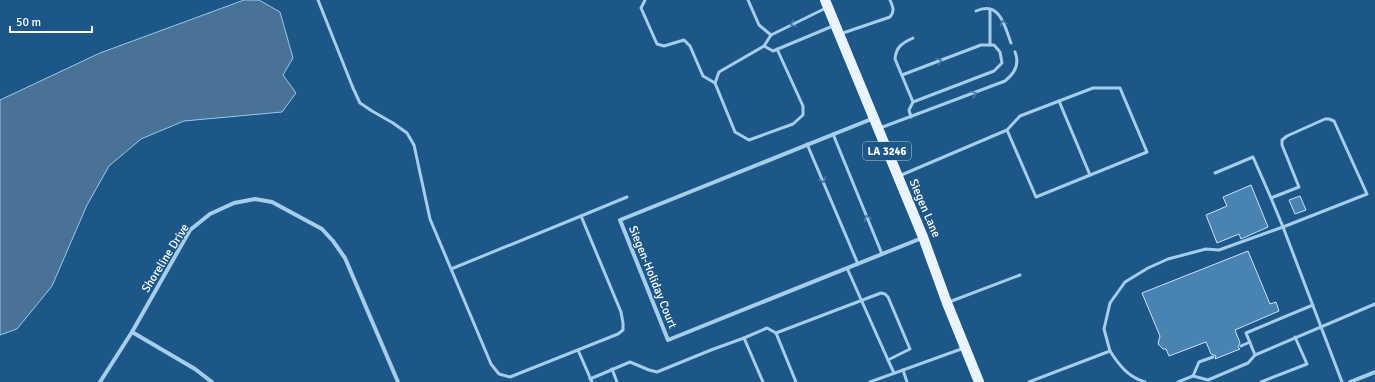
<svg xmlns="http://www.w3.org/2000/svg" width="1375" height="382" viewBox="0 0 1375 382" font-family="Signika,sans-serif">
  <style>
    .water { fill: #487396; stroke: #98c9ee }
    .building { fill: #4983b2; stroke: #cae4f9 }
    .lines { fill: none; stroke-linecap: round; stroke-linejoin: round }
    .lane { stroke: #a5cdec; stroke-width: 3 }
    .street { stroke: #a5cdec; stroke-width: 4 }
    .primary { stroke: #eaf4ff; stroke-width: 10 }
    .oneway { stroke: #457aa6 }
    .labels { text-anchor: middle; stroke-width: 3; stroke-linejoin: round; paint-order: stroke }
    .shield { fill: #1c5788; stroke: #bbcddb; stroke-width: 1 }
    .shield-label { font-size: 11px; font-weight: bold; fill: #fff }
    .street-label { font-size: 12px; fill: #fff; stroke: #1c5788 }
  </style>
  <rect width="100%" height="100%" fill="#1c5788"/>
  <path class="water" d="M244,0H259L280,12L293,58L283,75L296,93L282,112L184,121L141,139L109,166L87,205L52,286L17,329L0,335V100L100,53Z"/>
  <g class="building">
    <path d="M1251,185L1268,227L1241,239L1239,234L1217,243L1206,215L1227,206L1223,197Z"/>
    <path d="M1300,196L1306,210L1295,214L1289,200Z"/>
    <path d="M1248,251L1270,304L1276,302L1279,311L1235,330L1240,343L1238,347L1240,349L1215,359L1216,356L1211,354L1206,342L1169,356L1166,349H1163L1158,344L1160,336L1142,293Z"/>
  </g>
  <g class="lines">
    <g class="lane">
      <path d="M318,0L353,88L360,103L372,111L393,123L407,133L414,145L430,219L491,364L499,374L510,377L618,334L623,330V323L621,312L581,216L451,269"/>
      <path d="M645,0L641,8L657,44L664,46L684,40L690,46L703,76L715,83"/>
      <path d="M748,0L759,25L771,35"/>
      <path d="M826,8L771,35L764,46L773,51L833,26"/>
      <path d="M990,9V45"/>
      <path d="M976,11C1000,0 1005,27 1011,43"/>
      <path d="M840,34L890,17C895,11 893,7 890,0"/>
      <path d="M764,46L719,72L715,83L735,132L749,140L793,124L803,115V106L777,49"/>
      <path d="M902,75L981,45H994L1000,52L1002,63L994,71L913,102"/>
      <path d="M1059,101L1090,175"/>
      <path d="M911,117L909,110L913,102L895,59C896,47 902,43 913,38"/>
      <path d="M1325,119H1329L1334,121L1367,194L1283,227L1271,198L1299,187L1282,145V140L1287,136Z"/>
      <path d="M880,128L1005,81C1014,74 1020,64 1015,52"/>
      <path d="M833,134L882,254"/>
      <path d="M807,144L858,264"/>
      <path d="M1215,173L1253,157L1271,198"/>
      <path d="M899,176L1007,130L1020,116L1093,88H1120L1147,152L1036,197L1007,130"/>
      <path d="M581,216L627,197"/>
      <path d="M847,268L888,360"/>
      <path d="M949,302L1020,275"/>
      <path d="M1313,305L1246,333L1255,355L1375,304"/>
      <path d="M744,338L767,328L776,333"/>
      <path d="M1241,346L1250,342"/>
      <path d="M578,350L592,382"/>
      <path d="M1110,351C1119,365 1128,377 1145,382"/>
      <path d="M612,369L617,382"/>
      <path d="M903,370L907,382"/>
      <path d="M1193,376L1199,362L1213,357"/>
      <path d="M590,379L630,362L649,370L657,372L711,350L744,338L763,382"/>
      <path d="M796,382L776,333L881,293L885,294L888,297L910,349L888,360L894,373"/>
      <path d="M870,382L964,348"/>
      <path d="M1029,382L1110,351L1104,329L1110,303L1125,282L1148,268L1168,259L1206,249L1219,250L1283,227L1342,382"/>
      <path d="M1178,382L1193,376L1208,380L1248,363L1255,355"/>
      <path d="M1261,382L1307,364L1295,337"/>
    </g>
    <g class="street">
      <path d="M874,118L620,220L668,340L922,238"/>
      <path d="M132,332L195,369L212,382"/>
      <path d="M100,382L132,332L190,230L210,214L234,203L255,199L272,202L322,229L333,241L345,258L398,382"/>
      <path d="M1350,382L1375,372"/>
    </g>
    <path class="primary" d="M825,0L923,237L947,303L979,382"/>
  </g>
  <defs><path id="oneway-chevron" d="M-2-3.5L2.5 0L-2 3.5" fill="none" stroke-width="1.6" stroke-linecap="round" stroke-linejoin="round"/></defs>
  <g class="oneway">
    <use href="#oneway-chevron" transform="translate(1003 23) rotate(-111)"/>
    <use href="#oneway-chevron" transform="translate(793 24) rotate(154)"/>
    <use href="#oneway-chevron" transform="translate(939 61) rotate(-21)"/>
    <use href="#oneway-chevron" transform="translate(974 94) rotate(-20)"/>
    <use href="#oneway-chevron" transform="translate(823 180) rotate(67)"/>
    <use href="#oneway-chevron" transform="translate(867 218) rotate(-112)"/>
  </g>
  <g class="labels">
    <rect class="shield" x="863" y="142" width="48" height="18" rx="3"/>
    <g class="shield-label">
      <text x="887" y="155">LA 3246</text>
    </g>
    <g class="street-label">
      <text transform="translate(925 208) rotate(67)" y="4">Siegen Lane</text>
      <text transform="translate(165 258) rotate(-58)" y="4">Shoreline Drive</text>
      <text transform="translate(653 277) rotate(68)" y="4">Siegen-Holiday Court</text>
    </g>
  </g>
  <path d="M10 26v6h82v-6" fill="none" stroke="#ffffff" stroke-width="2"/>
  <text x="16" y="26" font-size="12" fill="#ffffff" stroke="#1c5788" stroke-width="3" paint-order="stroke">50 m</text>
</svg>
